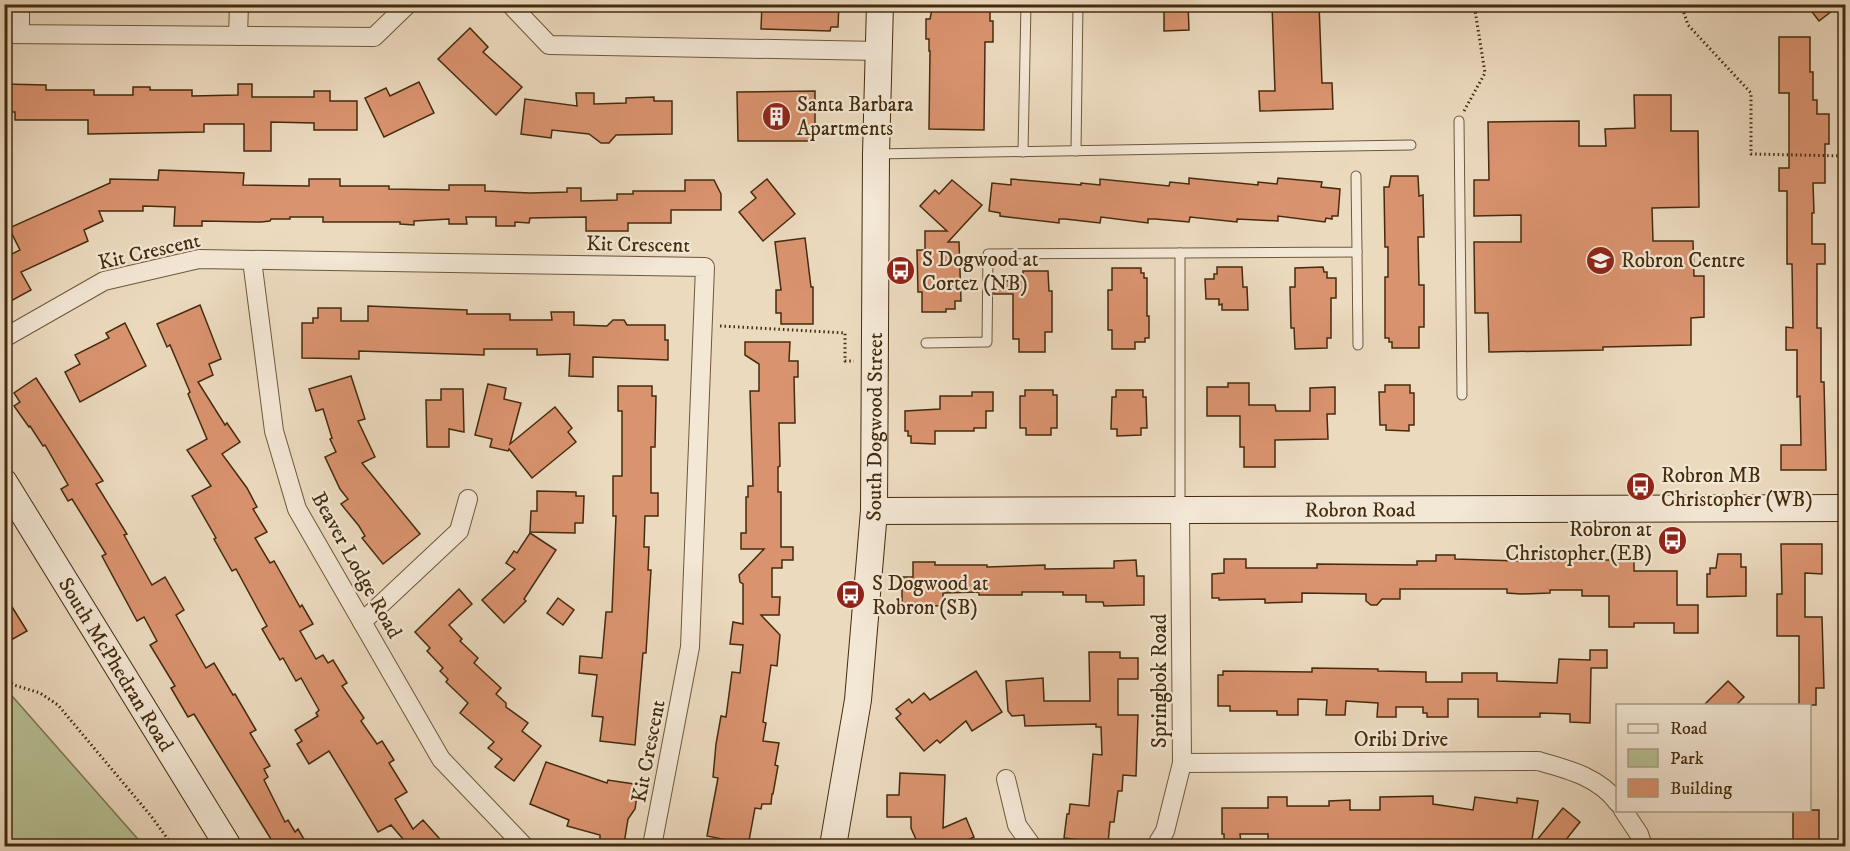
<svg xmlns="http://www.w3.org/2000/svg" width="1850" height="851" viewBox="0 0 1850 851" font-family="'IM FELL DW Pica',serif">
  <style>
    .green { fill: #b6c094; stroke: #7d7651; stroke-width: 1.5 }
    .building { fill: #da936f; stroke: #442c0e; stroke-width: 1.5 }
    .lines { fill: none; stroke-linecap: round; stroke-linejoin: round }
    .lane-casing { stroke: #6e583a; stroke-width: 11 }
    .street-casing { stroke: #6e583a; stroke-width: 20 }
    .secondary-casing { stroke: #442c0e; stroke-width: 28 }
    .path { stroke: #442c0e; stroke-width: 3; stroke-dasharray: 1.5 3; stroke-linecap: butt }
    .lane { stroke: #f3e7d5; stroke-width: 9 }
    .street { stroke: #f3e7d5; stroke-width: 18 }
    .secondary { stroke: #f3e7d5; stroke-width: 26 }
    .labels { text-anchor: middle; stroke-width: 4.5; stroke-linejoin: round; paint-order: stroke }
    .poi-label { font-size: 21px; fill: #442c0e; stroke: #f3e7d5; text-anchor: start }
    .street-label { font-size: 21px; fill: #442c0e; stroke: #f3e7d5 }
  </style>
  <rect width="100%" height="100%" fill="#ecdabf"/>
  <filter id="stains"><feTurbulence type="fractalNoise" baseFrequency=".00333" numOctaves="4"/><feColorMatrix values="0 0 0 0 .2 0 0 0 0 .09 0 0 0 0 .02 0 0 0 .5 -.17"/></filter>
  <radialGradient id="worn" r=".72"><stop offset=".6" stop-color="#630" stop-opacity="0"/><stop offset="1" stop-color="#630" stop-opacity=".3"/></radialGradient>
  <path class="green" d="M5,688L144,846H5Z"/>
  <g class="building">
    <path d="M762,4H839L838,27H831L830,31L761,29Z"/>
    <path d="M933,4H990V21H993V42H985L984,130L929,129L930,51H929V39H926V19H930Z"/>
    <path d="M1164,4H1188L1189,30L1164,31Z"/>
    <path d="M1272,4H1319L1322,83H1332L1333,109L1260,111L1259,91H1275Z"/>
    <path d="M1806,4H1841L1819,21Z"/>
    <path d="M470,28L488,47L483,52L522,87L496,115L438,59Z"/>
    <path d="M1779,37H1810V72H1813V100H1817V114H1829V144H1825V183H1813L1814,213H1812V244H1825V264H1817V328H1821V382H1824L1826,470H1781V445H1801L1800,396L1797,397V350H1786V327L1793,328L1792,264H1787V191H1779V168H1789V93H1779Z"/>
    <path d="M419,82L434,113L384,137L365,98L386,88L390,96Z"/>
    <path d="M4,84L46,85V90H94V95H133V87H150V90H192V96L238,95V84H252V97H314V91H330V101H357V130H314V123L271,122V151H244V124H204V132L88,134V120H15V112H4Z"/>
    <path d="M815,91V141H738L737,92Z"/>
    <path d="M576,93H594V104L626,103V98L654,97V101H672V134L616,135L609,143H601L589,134L552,130L551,138L521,134L525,99L577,106Z"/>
    <path d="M1634,95H1671V131H1698L1699,207L1652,208L1653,241H1693L1694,276H1704V317L1691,318V345L1603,347V350L1489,352L1488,313H1475L1474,242H1521V215L1474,216V180H1489L1488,122L1579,121V146H1606L1605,129L1635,128Z"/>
    <path d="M159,170L244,173L243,185L309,186V179H340V186H389V189L449,190V185H485V191L530,193L567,192V188H581V201L617,200V194H633V191H685V180H714L721,194V210H671V223H628V231H586V217L530,218L529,223L515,222V226H496V217H466L467,224H449V219L414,221V225L400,224V222H323V217H290V219H271L270,221L261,222L202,221V226H174L175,207L143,206V211H99L103,221L84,230L88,241L21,272L31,290L9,302L4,294V258L20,250L9,228L110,183V179L158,180Z"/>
    <path d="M1391,176H1418L1419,196L1423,195L1424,237H1418L1419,285H1424V327H1419V348H1392V342H1389V338H1385V277H1388V247H1385L1384,187H1389Z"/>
    <path d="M1189,178L1258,185V182L1277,184L1278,178L1322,182L1321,187L1340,189L1338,216H1332V219L1326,218L1325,222L1278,216V221L1237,219V222L1190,217L1189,222L1155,219H1148V223L1101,217L1100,223L1065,219H1059V223L1000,216V213L989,211L992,183L1011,185V179L1081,185V183L1100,185V179L1169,186L1170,182L1189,184Z"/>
    <path d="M767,179L795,214L763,241L739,212L756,198L751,192Z"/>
    <path d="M952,180L982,205L948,242H959L961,301H955V309H946V312H922V292H918L917,250H925V231H947L920,206L935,190L939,194Z"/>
    <path d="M805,238L811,287H813V324H781V313H776V290H781L775,242Z"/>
    <path d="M1217,267H1242L1243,287H1247L1248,310H1222V304L1219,305V299H1206L1205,279H1214V274H1217Z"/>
    <path d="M1323,267L1324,272H1327V278H1336V298H1331V338H1327V348L1295,349L1294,328H1291L1290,287H1295V268Z"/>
    <path d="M1112,268H1141V273H1144V278H1147V316H1149V338H1145V342H1135V349H1112V330H1108V290H1112Z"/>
    <path d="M1023,271H1048L1049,291H1052V332H1045V352H1019V339H1013V294H994V281H1020V276H1023Z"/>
    <path d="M200,305L221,359L209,364L213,375L198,382L225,425L227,423L240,442L222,454L247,488L257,507L253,509L267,532L255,538L270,563L274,561L300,607L302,605L313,624L300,631L316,659L323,655L328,663L333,660L347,683L342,686L364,718L361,721L377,744L382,741L394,760L389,763L407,792L395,799L413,829L423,820L446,846H409L391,825L378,832L329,751L309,764L297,744L302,741L295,730L318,716L316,713L319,710L301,678L296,681L283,658L280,660L262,629L267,626L236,569L232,571L214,539L216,538L192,496L211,486L187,450L207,439L188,394L190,392L170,345L167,347L157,324Z"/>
    <path d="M368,306L467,310V314H510V320H552L551,312H574V325L607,326L613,320H624L627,325H665V340H668V360L593,357V377L569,376L570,354L537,355V349H484V355L359,351V359L302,358V323H313V318H318V308H341V321H368Z"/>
    <path d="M125,323L146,366L80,402L65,372L80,364L75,355L109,338L106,333Z"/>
    <path d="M745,342H790L789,361H798V377H794L795,423H779L780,466L778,467V492H781V547H793V560H782V568H772V597H780L779,615H761L780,635L777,666L771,665L763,722L766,723L763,741L779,743L775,765L778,766L773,794H772L771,804H762L761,809L755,808L748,846H726L727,840L707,836L718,778L713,777L716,744L721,716L726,717L732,672L740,673L743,645L730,644L733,622L743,624V584L740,582L739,575L764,549H741V533H746V497H748V486H753L750,391H759V364L745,355Z"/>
    <path d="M351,376L365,419L358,421L375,457L362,463L420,534L383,564L362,538L365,536L359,526L341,504L348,499L340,489L325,457L336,452L330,439L332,438L323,409L316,411L309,389Z"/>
    <path d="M36,378L103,481L96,484L127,534L124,535L152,585L165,577L184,610L176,615L206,668L214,663L233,695L235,694L256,730L250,733L270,766L264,769L268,777L264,780L285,822L288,820L295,832L298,829L308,846H270L274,844L194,714L188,717L171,688L175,686L150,645L157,641L144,617L137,621L102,556L106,554L72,499L68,501L61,489L68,485L45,445L43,446L30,426L29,427L14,406L20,402L14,393Z"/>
    <path d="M1228,383H1249V405H1275L1276,411H1310V388L1335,387V414H1327L1328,439L1275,440V467H1244V447H1240V416H1207V387H1228Z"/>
    <path d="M488,384L506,388L504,399L521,403L510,444L555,407L572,428L568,432L576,442L532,478L509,449L508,451L490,447L492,439L475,435Z"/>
    <path d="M1385,385H1410V393H1414V425H1409V431L1386,430V425H1380L1379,392H1385Z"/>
    <path d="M618,386H652V396H656L655,447H651V493H658V516H645L644,547H649L648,570H651L646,653H643L635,745L600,741L603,717L592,716L597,675L579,673L580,656L602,658L606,612H612L616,516H613V476H622V411H618Z"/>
    <path d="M441,389H463L464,432L449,429V447H427L426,400H441Z"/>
    <path d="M1025,390H1053V395H1057V428H1051V435H1026V428H1020V396H1025Z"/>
    <path d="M1116,390H1143V397H1146L1147,428H1141V435L1117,436V429H1111L1112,397H1116Z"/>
    <path d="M972,392H993V411H986V428H974V431H935V444L911,443V436H908V431H905V411L940,409V396H972Z"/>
    <path d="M537,491L576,492V496H584L583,523H575V533L530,532L531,511H537Z"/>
    <path d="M530,533L556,550L524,599L526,601L504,623L482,600L515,569L506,563L514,551L517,553Z"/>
    <path d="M1781,544H1822V574L1805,573V617H1822L1824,688H1816V705H1799V636H1777V594H1782Z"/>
    <path d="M1567,551H1591V560H1634V571H1677V605H1698V633H1674V623H1634V627H1609V596H1582V590H1550V593L1521,594L1507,593V589H1400V599H1382L1377,605H1371L1366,601V594L1302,593V602L1265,603V599L1219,600V598H1212V574L1224,573V559H1246V568H1317V564L1417,565V561H1436V555H1455V559L1519,561V554H1567Z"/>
    <path d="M1718,554H1741V567H1746V596L1707,597V574H1710V568H1716Z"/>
    <path d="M1136,560L1137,576H1144V605L1104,606L1103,602H1086V595H1063V592H1022V595H979V592L943,593V606L902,605V577H913V562H935V565H987V567L1045,565V569L1114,568V561Z"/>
    <path d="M459,589L472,604L449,625L462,639L460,641L478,658L474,663L501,688L496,694L506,703V707L528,723L522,731L541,746L514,781L495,767L502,759L488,748L494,742L460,713L468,703L446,682L448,679L440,671L443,668L427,651L430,648L415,632Z"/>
    <path d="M4,594L27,631L4,644Z"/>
    <path d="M558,598L574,610L563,625L547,613Z"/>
    <path d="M1590,650H1607V668H1591L1590,723L1570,722V714L1540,713V717H1478V699H1448V717H1427V713H1423V707H1396V717H1377L1378,703L1346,701L1345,715H1326L1327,700L1298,699V715H1277V711H1230V706H1218V675H1223V671L1312,672V668L1378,669V671L1426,672V682H1462V673H1497V681L1557,683L1559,659L1590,660Z"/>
    <path d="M1089,652H1120V658H1138V679H1118V715H1138L1136,776L1123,775L1122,791H1118L1114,822H1110L1108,843L1064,838L1067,814H1069L1070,804L1089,806L1093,754L1102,755L1101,727H1096V724L1025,726L1024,715L1012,716L1008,711L1006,681L1043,678L1044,701H1090Z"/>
    <path d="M976,671L1002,712L972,731L966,721L940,743L937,740L924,751L896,718L901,714L896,709L909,699L912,703L924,693L930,700Z"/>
    <path d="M1728,681L1744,697L1736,705H1704Z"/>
    <path d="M546,762L607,783L608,780L634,784L633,796H637L635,809L628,819L624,844L600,842V835L567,826L569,820L530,804Z"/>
    <path d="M900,773L945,775L943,828L966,818L974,837L963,842L965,846H919L911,828V817H887V795H899Z"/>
    <path d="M1433,796V804L1473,810L1475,797L1517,803V798L1538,801L1531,846H1486L1446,841V843H1400V845L1350,844V846H1268V834H1240L1241,843H1224V834H1222V808H1268V797H1287V806H1329V801L1350,800V810H1380V797Z"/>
    <path d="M1563,808L1580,822L1561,846H1532Z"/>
    <rect x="1793" y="810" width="26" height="36"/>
  </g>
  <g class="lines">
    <defs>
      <g id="lane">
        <path d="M1459,121L1462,395"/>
        <path d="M1076,151L1078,4"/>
        <path d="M1023,152L1026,4"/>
        <path d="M876,154L1411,145"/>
        <path d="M1357,252L1358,345"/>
        <path d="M926,343L987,342L988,254L1180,253"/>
        <path d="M1180,508V253L1357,252L1356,176"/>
      </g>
      <g id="street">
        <path d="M510,4L549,45L879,51"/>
        <path d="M4,34L374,37L408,4"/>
        <path d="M20,34V4"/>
        <path d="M238,36L239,4"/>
        <path d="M252,260L274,431L297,509L441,759L524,846"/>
        <path d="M4,338L104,281L199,259L705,267L690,647L652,846"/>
        <path d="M362,622L459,531L468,499"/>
        <path d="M1182,763L1538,761C1567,769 1599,777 1618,803"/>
        <path d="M1006,779L1017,825L1032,846"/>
        <path d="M1623,810L1639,834L1643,846"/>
        <path d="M1156,846L1165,831L1182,763L1180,511"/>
      </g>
      <g id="secondary">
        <path id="s1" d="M4,482L228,846"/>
        <path id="s2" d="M874,511L1846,508"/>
        <path id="s3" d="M833,846L858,700L874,511L876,154L880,4"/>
      </g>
    </defs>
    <use href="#lane" class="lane-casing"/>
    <use href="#street" class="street-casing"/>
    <use href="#secondary" class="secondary-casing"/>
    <g class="path">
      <path d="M1681,4L1688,25L1751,93V154L1846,156"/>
      <path d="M1464,111L1485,73L1474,4"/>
      <path d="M720,326L845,333V361H854"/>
      <path d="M4,678L14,685L40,693L58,705L151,816L173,846"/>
    </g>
    <use href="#lane" class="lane"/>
    <use href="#street" class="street"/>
    <use href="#secondary" class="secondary"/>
  </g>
  <defs>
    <symbol id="building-disc" viewBox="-11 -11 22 22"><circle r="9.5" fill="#8f2418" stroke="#f3e7d5"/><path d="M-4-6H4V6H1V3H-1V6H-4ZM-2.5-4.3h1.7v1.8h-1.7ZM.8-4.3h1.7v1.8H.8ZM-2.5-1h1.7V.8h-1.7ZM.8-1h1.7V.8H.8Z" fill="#fff"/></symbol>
    <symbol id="school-disc" viewBox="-11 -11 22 22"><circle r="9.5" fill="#8f2418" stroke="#f3e7d5"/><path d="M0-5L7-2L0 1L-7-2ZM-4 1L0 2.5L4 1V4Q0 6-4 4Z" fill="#fff"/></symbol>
    <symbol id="bus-disc" viewBox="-11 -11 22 22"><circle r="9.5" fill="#8f2418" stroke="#f3e7d5"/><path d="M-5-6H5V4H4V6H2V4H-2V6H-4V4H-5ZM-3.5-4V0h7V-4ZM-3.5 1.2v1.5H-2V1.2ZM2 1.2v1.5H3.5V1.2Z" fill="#fff"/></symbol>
  </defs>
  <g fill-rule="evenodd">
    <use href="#building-disc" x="760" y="100" width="33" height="33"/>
    <use href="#school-disc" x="1584" y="244" width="33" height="33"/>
    <use href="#bus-disc" x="884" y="254" width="33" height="33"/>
    <use href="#bus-disc" x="1624" y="470" width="33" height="33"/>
    <use href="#bus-disc" x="1656" y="524" width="33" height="33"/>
    <use href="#bus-disc" x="834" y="578" width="33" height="33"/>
  </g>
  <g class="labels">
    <g class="poi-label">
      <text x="797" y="111">Santa Barbara<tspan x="797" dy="24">Apartments</tspan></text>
      <text x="922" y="266">S Dogwood at<tspan x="922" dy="24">Cortez (NB)</tspan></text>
      <text x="1621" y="267">Robron Centre</text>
      <text x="1661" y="482">Robron MB<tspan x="1661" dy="24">Christopher (WB)</tspan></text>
      <text x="1652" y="536" text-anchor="end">Robron at<tspan x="1652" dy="24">Christopher (EB)</tspan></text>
      <text x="872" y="590">S Dogwood at<tspan x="872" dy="24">Robron (SB)</tspan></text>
    </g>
    <g class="street-label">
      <text transform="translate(638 244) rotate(1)" y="7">Kit Crescent</text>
      <text transform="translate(149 251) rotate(-13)" y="7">Kit Crescent</text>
      <text dy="7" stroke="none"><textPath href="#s3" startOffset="422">South Dogwood Street</textPath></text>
      <text dy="7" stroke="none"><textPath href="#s2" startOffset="486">Robron Road</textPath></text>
      <text transform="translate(357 565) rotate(61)" y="7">Beaver Lodge Road</text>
      <text dy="7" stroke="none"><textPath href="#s1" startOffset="214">South McPhedran Road</textPath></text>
      <text transform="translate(1159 681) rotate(-90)" y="7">Springbok Road</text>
      <text x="1401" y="746">Oribi Drive</text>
      <text transform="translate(648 751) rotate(-79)" y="7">Kit Crescent</text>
    </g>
  </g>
  <rect width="1850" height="851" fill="none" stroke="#ecdabf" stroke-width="24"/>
  <rect x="6" y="6" width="1838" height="839" fill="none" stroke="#442c0e" stroke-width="3"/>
  <rect x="12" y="12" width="1826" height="827" fill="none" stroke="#442c0e" stroke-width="1.5"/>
  <rect x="1616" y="704" width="195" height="108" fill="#f3e7d5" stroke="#ad9c85" stroke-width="1.5"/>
  <rect x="1628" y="724" width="30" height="9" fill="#f3e7d5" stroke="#ad9c85" stroke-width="1.5"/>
  <text x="1670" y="734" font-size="18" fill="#442c0e">Road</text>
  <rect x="1628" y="749" width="30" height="18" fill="#b6c094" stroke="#ad9c85" stroke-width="1.5"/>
  <text x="1670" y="764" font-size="18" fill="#442c0e">Park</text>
  <rect x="1628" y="779" width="30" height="18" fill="#da936f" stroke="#ad9c85" stroke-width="1.5"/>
  <text x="1670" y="794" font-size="18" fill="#442c0e">Building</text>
  <rect width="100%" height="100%" filter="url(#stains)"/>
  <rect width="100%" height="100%" fill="url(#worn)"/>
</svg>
